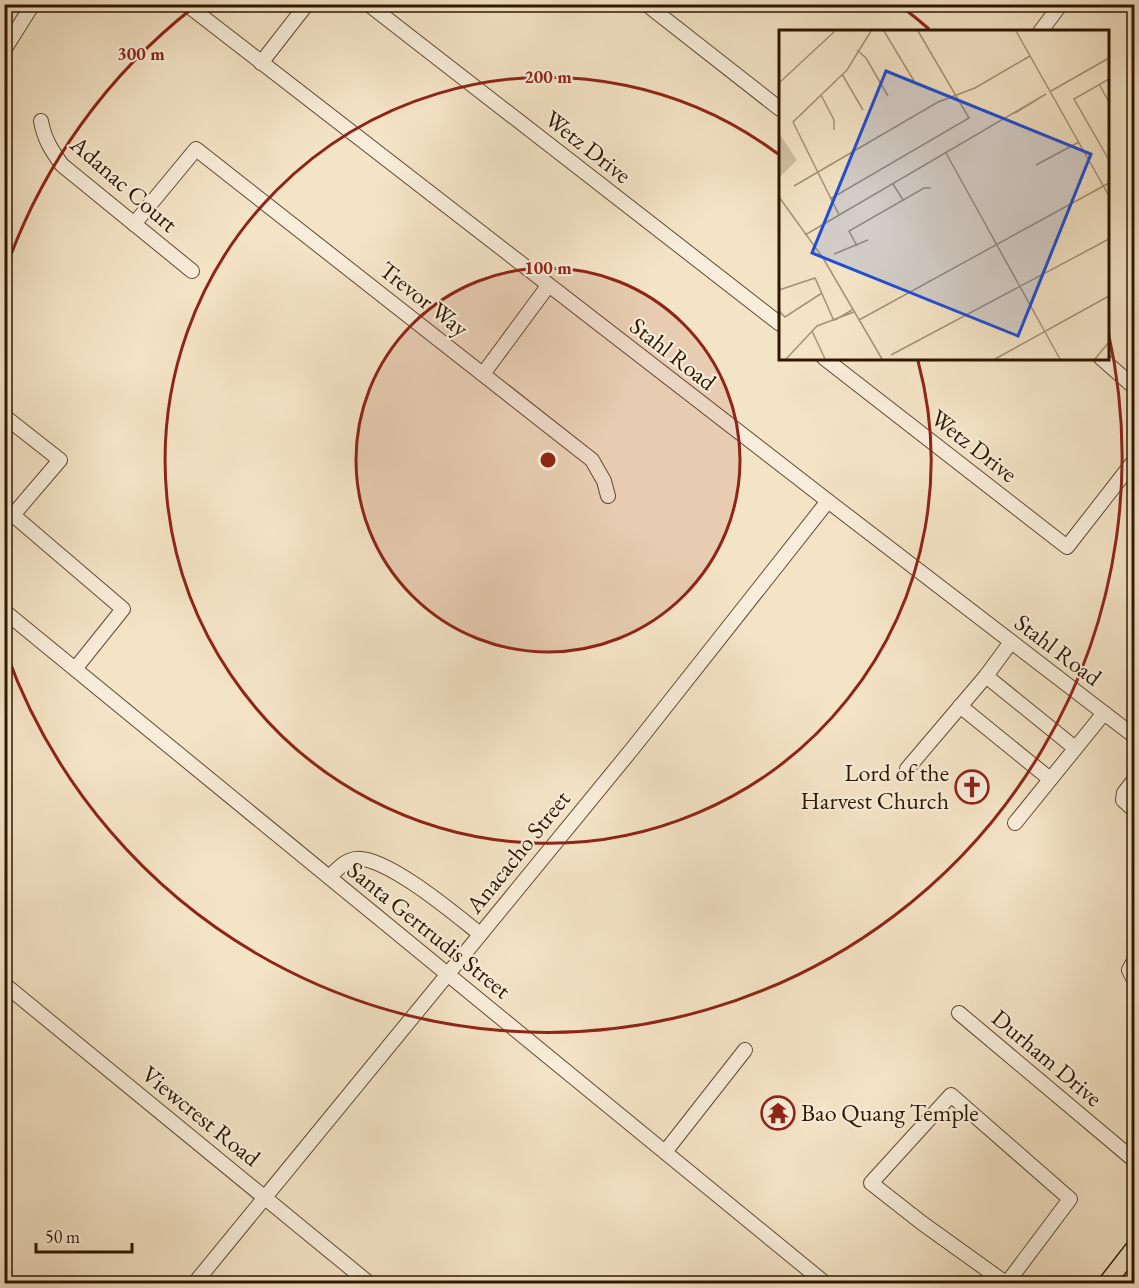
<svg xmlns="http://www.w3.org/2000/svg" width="1139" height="1288" viewBox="0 0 1139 1288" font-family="'EB Garamond',serif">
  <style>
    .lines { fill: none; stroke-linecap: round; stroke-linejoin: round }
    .minor-casing { stroke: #604a32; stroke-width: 16 }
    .major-casing { stroke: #2e1700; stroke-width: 19 }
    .minor { stroke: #f8edda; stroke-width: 14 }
    .major { stroke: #f4e4c6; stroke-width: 16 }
    .ring { fill: none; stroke: #8f2418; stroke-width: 3 }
    .labels { text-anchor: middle; stroke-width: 4.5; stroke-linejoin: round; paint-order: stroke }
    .street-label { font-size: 24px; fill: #2e1700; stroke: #f8edda }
    .poi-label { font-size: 24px; fill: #2e1700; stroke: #f8edda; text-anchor: end }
    .inset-road { fill: none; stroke: #a59277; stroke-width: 1.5 }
    .view { fill: #1d4ed8; fill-opacity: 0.15; stroke: #1d4ed8; stroke-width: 3 }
    .inset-edge { fill: none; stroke: #2e1700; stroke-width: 3 }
    .centre { fill: #8f2418; stroke: #f8edda; stroke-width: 3 }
    .ring-label { font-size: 18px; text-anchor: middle; font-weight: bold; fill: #8f2418; stroke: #f8edda; stroke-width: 4.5; stroke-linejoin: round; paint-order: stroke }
  </style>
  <rect width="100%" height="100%" fill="#f4e4c6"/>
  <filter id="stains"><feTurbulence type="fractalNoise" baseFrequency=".00333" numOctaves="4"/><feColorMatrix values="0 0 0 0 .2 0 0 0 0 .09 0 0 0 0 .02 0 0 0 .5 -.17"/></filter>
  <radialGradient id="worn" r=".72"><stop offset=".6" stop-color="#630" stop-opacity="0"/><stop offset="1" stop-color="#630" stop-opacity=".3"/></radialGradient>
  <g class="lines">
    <defs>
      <g id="minor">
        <path d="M186,4L828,501L1134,736"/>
        <path d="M368,4L780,324"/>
        <path d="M646,4L780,109"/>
        <path d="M1040,32L1061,4"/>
        <path d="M4,50L33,4"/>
        <path d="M261,63L307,4"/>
        <path d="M41,121C44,139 52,151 62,165L192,271"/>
        <path d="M134,224L196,149L592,460L604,481L608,496"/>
        <path d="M824,358L1067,547L1134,461"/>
        <path d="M1101,358L1134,387"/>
        <path d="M483,374L548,286"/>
        <path d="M4,416L60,460L13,515L123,609L75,669"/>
        <path d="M4,611L826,1284"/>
        <path d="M986,676L1075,748"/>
        <path d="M960,706L1050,779"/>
        <path d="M907,769L986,676L1011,642"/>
        <path d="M1134,780L1124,793L1123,800L1134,810"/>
        <path d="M1015,823L1104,713"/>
        <path d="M329,877C337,870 344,861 355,859C384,854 456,915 480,934"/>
        <path d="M1134,961L1129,970L1134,980"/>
        <path d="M4,984L370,1284"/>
        <path d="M959,1013L1134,1160"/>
        <path d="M665,1152L745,1050"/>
        <path d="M1007,1283L1070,1199L951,1095L871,1183L922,1223L1007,1284"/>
        <path d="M194,1284L633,748L828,501"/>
      </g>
      <path id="major" d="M1106,1284L1134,1248"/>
    </defs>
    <use href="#minor" class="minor-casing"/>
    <use href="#major" class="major-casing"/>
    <use href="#minor" class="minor"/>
    <use href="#major" class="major"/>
  </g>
  <circle cx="548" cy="460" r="192" fill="#8f2418" fill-opacity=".12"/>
  <g class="ring">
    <circle cx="548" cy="460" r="192"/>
    <path d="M918 361A383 383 0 1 1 778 154"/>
    <path d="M6 268A575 575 0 0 1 194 7M902 7A575 575 0 0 1 929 29M1108 331A575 575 0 0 1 6 652"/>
  </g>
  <defs>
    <symbol id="church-ring" viewBox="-11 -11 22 22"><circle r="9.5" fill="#f8edda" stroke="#8f2418" stroke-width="1.5"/><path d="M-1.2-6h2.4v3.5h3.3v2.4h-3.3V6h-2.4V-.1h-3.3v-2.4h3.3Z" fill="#8f2418"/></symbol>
    <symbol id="temple-ring" viewBox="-11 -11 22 22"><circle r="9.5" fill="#f8edda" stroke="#8f2418" stroke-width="1.5"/><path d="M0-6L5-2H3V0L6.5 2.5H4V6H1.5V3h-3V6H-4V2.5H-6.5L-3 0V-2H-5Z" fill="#8f2418"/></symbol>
  </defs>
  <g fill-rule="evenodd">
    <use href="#church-ring" x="953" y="768" width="38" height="38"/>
    <use href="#temple-ring" x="759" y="1094" width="38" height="38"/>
  </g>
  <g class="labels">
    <g class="street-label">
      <text transform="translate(588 147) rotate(38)" y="8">Wetz Drive</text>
      <text transform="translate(124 184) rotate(41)" y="8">Adanac Court</text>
      <text transform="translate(424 299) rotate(38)" y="8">Trevor Way</text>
      <text transform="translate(673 354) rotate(38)" y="8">Stahl Road</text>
      <text transform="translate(974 446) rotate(38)" y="8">Wetz Drive</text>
      <text transform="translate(1058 650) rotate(37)" y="8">Stahl Road</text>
      <text transform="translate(518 852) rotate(-51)" y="8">Anacacho Street</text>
      <text transform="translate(429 930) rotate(39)" y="8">Santa Gertrudis Street</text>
      <text transform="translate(1047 1058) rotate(40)" y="8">Durham Drive</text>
      <text transform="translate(201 1116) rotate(39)" y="8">Viewcrest Road</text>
    </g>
    <g class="poi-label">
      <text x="949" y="781">Lord of the<tspan x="949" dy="28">Harvest Church</tspan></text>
      <text x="801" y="1121" text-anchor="start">Bao Quang Temple</text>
    </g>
  </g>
  <g transform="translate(779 30)">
    <rect width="330" height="330" fill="#f4e4c6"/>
    <path d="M0,103L18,130L0,148Z" fill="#d2c1a4"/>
    <path class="inset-road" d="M105,1L135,51M237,1L330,166M78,20L87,28L109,66M63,44L84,80M330,49L295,69L330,130M0,53L56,1M320,54L330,72M272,61L330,28M42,65L55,90V100M236,83L267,64M167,123L281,329M257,135L300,112M114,154L124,170M15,156L159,72L196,58L251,26M0,167L44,228L103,329M51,169L190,88L139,1M60,185L14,92L68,40L92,1M26,205L267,64M78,216L70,201L145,158H152M55,224L89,210M0,260L36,248L55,291M0,281L6,287L43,263M56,290L73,280M80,290L330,153M33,301L46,329M112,325L330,209M7,329L38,296L75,282M216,329L330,266M316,329L330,312"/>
    <path class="view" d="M107,41L312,124L239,306L33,223Z"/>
    <rect width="330" height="330" class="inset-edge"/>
  </g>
  <circle cx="548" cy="460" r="9" class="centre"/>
  <g class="ring-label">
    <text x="141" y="60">300 m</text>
    <text x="548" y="83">200 m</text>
    <text x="548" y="274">100 m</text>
  </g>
  <rect width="1139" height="1288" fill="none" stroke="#f4e4c6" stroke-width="24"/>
  <rect x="6" y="6" width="1127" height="1276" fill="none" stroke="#2e1700" stroke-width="3"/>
  <rect x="12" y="12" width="1115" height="1264" fill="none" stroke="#2e1700" stroke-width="1.5"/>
  <path d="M36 1243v9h96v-9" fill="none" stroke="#2e1700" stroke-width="3"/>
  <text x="45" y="1243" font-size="18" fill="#2e1700" stroke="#f8edda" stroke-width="4.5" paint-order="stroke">50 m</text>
  <rect width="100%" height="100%" filter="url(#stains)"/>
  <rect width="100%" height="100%" fill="url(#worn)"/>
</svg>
